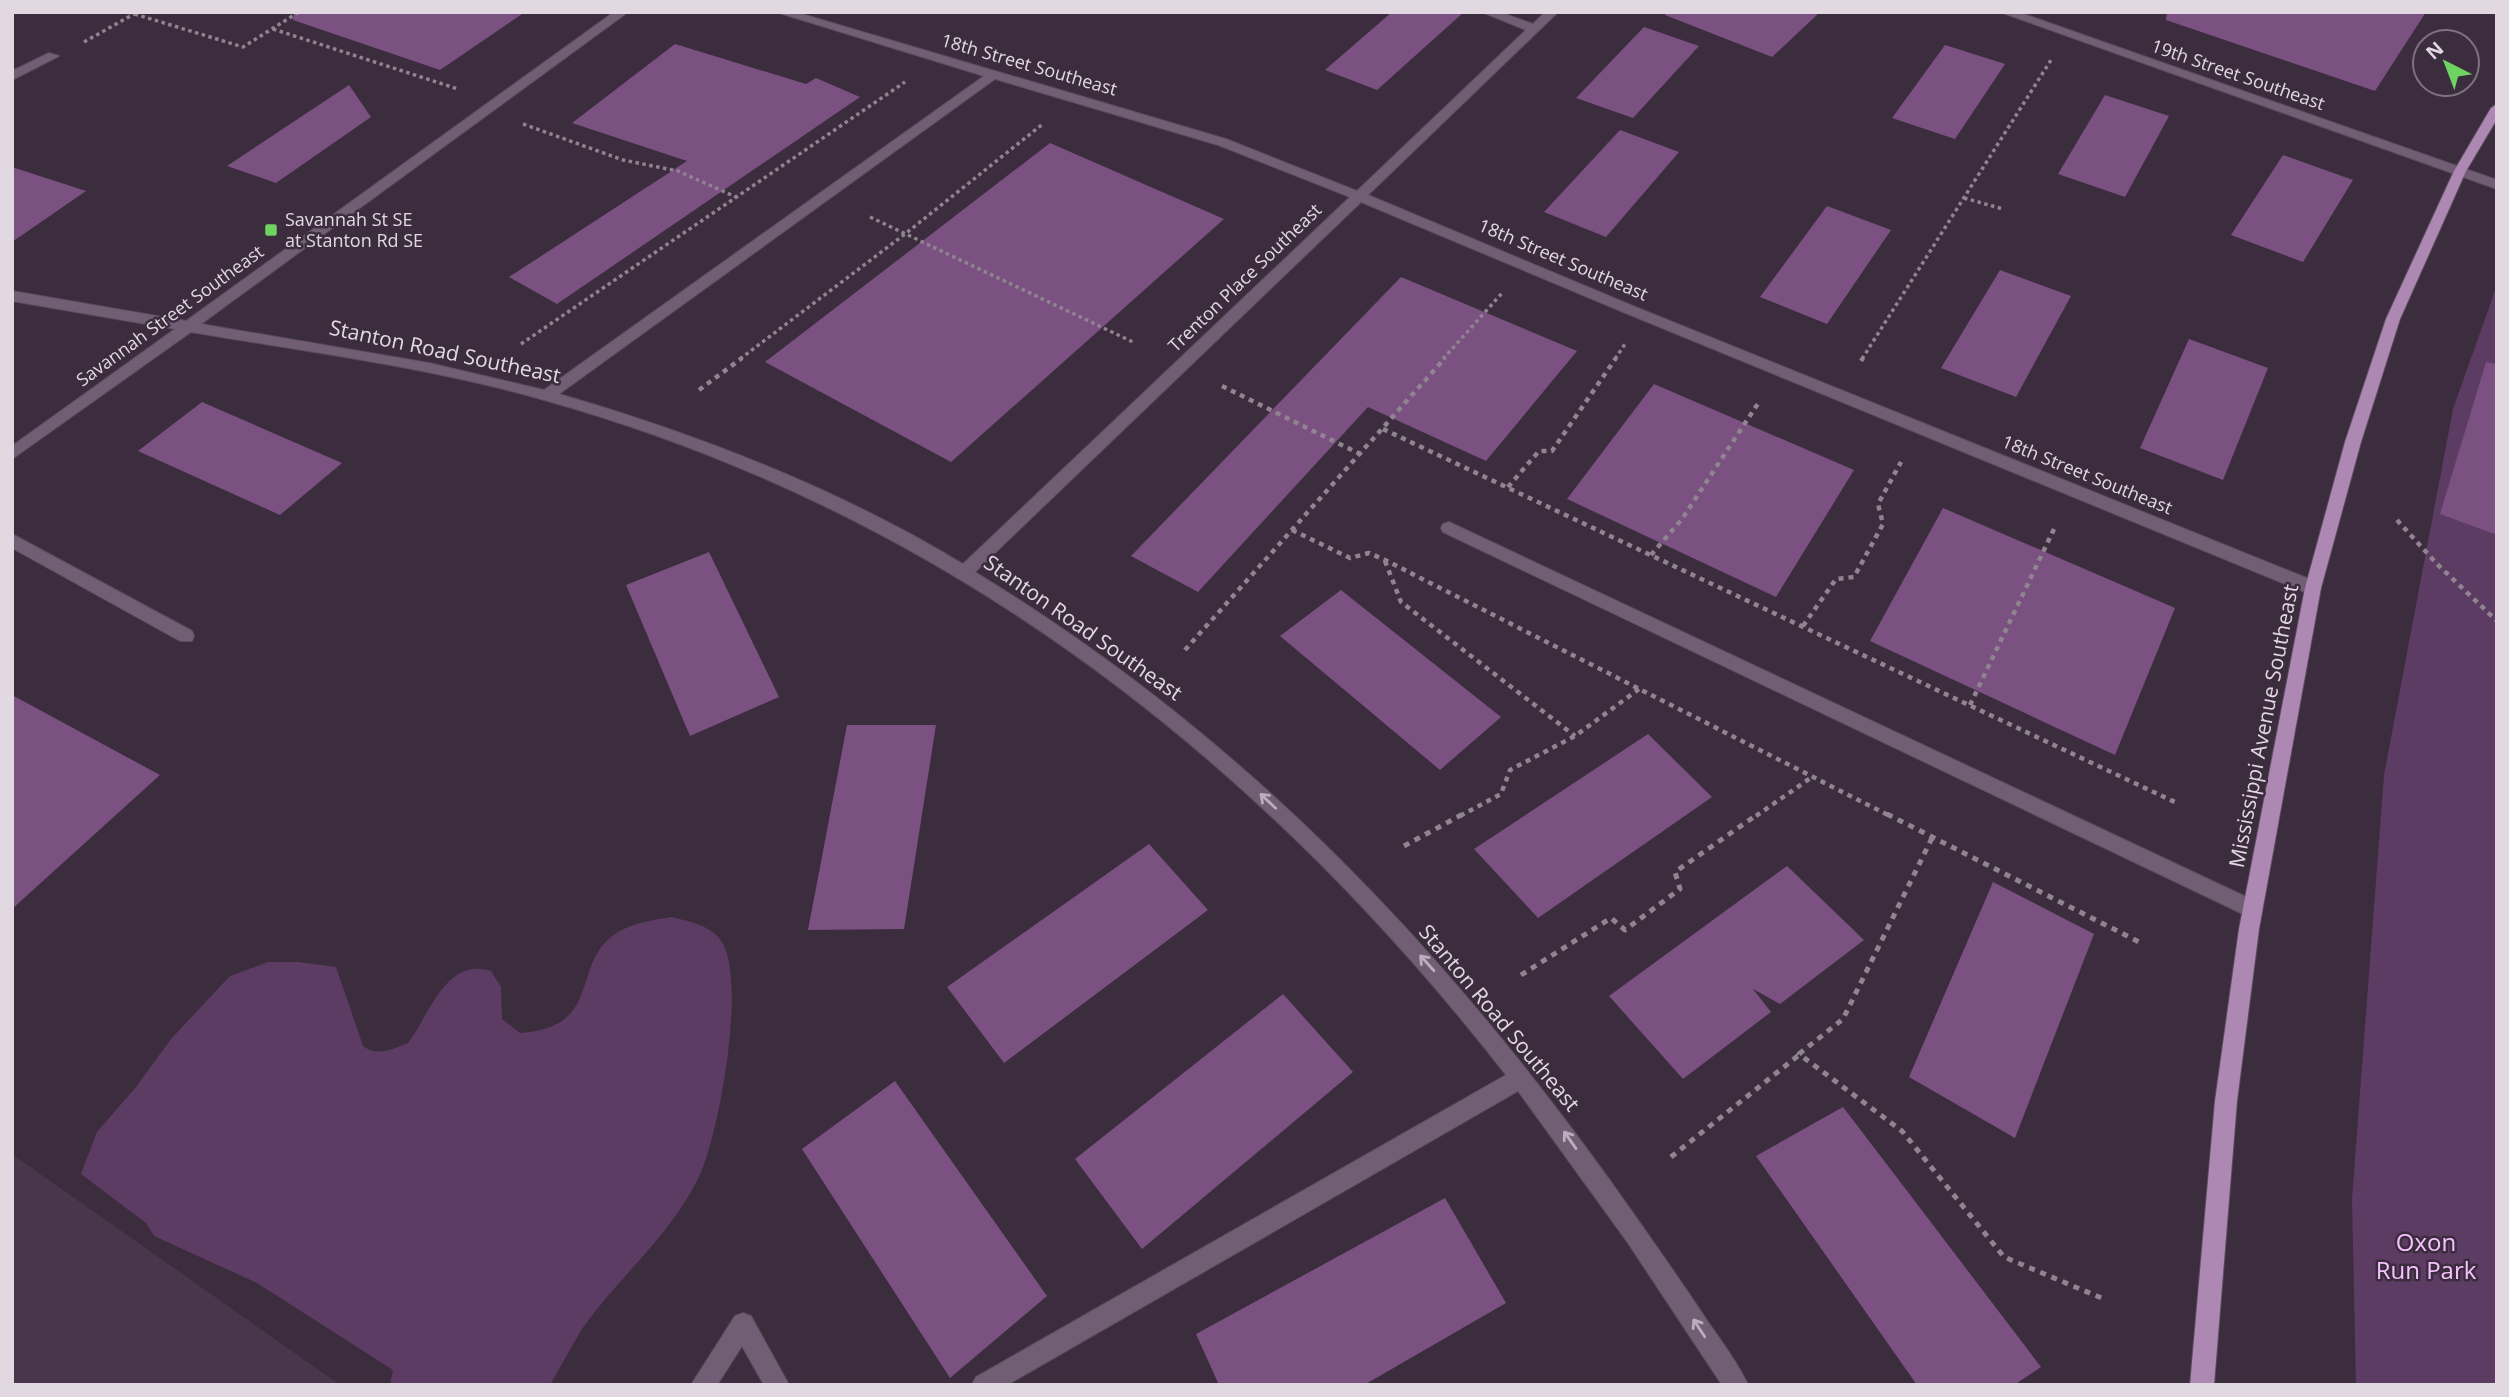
<svg xmlns="http://www.w3.org/2000/svg" width="2509" height="1397" viewBox="0 0 2509 1397" font-family="'Open Sans',sans-serif">
  <style>
    .built { fill: #49364c }
    .green { fill: #5d3c63 }
    .building { fill: #7a5181 }
    .lines { fill: none; stroke-linecap: round; stroke-linejoin: round }
    .minor-casing { stroke: #5a4c5c; stroke-width: 2 }
    .major-casing { stroke: #5a4c5c; stroke-width: 2 }
    .path-far2 { stroke: #908491; stroke-width: 3.5; stroke-dasharray: 3.5 3.5; stroke-linecap: butt }
    .path-far1 { stroke: #908491; stroke-width: 4.5; stroke-dasharray: 5 5; stroke-linecap: butt }
    .path { stroke: #908491; stroke-width: 5; stroke-dasharray: 6 6; stroke-linecap: butt }
    .minor { fill: #715e74; fill-rule: evenodd }
    .major { fill: #ad88b3; fill-rule: evenodd }
    .oneway { stroke: #baadbc }
    .poi-dot { fill: #6ed361; stroke: #3c2d3e; stroke-width: 2.5 }
    .labels { text-anchor: middle; stroke-width: 5; stroke-linejoin: round; paint-order: stroke }
    .far-street-label { font-size: 18px; fill: #e1d8e2; stroke: #3c2d3e }
    .far-poi-label { font-size: 18px; fill: #e1d8e2; stroke: #3c2d3e; text-anchor: start }
    .street-label { font-size: 21px; fill: #e1d8e2; stroke: #3c2d3e }
    .near-park-label { font-size: 24px; fill: #f5c2fd; stroke: #3c2d3e }
  </style>
  <rect width="100%" height="100%" fill="#3c2d3e"/>
  <path class="built" d="M12,1154L340,1385H12Z"/>
  <g class="green">
    <path d="M2497,285V1385H2356L2352,1199L2384,775L2453,409Z"/>
    <path d="M671,917C687,921 707,924 719,938C749,973 719,1131 701,1172C673,1234 620,1275 582,1329C571,1347 561,1366 550,1385H390L393,1370L257,1283L154,1236L146,1223L81,1174L97,1132L136,1087L171,1039L230,976L268,962H298L336,967L363,1046C377,1057 393,1049 408,1043C430,1014 446,957 491,971L501,987L502,1019L520,1033C606,1027 568,963 618,932C633,923 654,920 671,917Z"/>
  </g>
  <g class="building">
    <path d="M294,12H525L440,70L293,20Z"/>
    <path d="M1392,12H1464L1377,90L1325,70Z"/>
    <path d="M1665,12H1820L1772,57L1665,15Z"/>
    <path d="M2167,12H2426L2375,91L2166,20Z"/>
    <path d="M1644,27L1699,46L1633,118L1576,98Z"/>
    <path d="M675,44L806,84L816,78L860,97L557,304L509,277L687,161L572,123Z"/>
    <path d="M1945,45L2005,64L1955,139L1892,118Z"/>
    <path d="M349,85L371,117L276,183L227,166Z"/>
    <path d="M2105,95L2169,116L2125,197L2058,174Z"/>
    <path d="M1620,130L1679,152L1606,237L1544,212Z"/>
    <path d="M1050,143L1224,219L951,462L765,362Z"/>
    <path d="M2283,155L2353,180L2303,262L2231,235Z"/>
    <path d="M12,167L86,191L12,242Z"/>
    <path d="M1827,206L1891,230L1827,324L1760,297Z"/>
    <path d="M2000,270L2071,296L2016,397L1941,368Z"/>
    <path d="M1401,277L1577,351L1486,461L1368,407L1198,592L1131,556Z"/>
    <path d="M2189,339L2268,368L2223,480L2140,448Z"/>
    <path d="M2486,362L2497,364V535L2440,514Z"/>
    <path d="M1654,384L1854,470L1776,597L1567,499Z"/>
    <path d="M202,402L342,463L280,515L138,451Z"/>
    <path d="M1943,508L2175,608L2115,755L1870,641Z"/>
    <path d="M709,552L779,697L690,736L626,585Z"/>
    <path d="M1341,590L1501,717L1440,770L1280,636Z"/>
    <path d="M12,695L160,775L12,909Z"/>
    <path d="M847,725H936L904,929L808,930Z"/>
    <path d="M1648,734L1712,797L1538,918L1474,849Z"/>
    <path d="M1149,844L1208,910L1004,1063L947,987Z"/>
    <path d="M1787,866L1864,940L1780,1004L1753,989L1771,1012L1683,1079L1609,996Z"/>
    <path d="M1993,882L2094,934L2015,1138L1909,1077Z"/>
    <path d="M1283,994L1353,1072L1142,1249L1075,1159Z"/>
    <path d="M895,1081L1047,1296L950,1378L802,1149Z"/>
    <path d="M1843,1107L1898,1179L2041,1367L2014,1385H1917L1756,1156Z"/>
    <path d="M1445,1198L1506,1303L1364,1385H1219L1196,1334Z"/>
  </g>
  <g class="lines">
    <defs>
      <g id="minor">
        <path d="M614,12H628L201,324L429,363L544,390L984,76L776,12H795L1226,139L1357,191L1526,30L1482,12H1500L1533,24L1545,12H1558L1368,195L1633,306L2319,583L2321,588L2313,594L2307,593L1623,312L1361,202L975,572C1248,739 1448,950 1631,1210C1657,1247 1683,1284 1708,1322C1722,1342 1738,1363 1748,1385H1722L1628,1243L1518,1091L1007,1385H972L976,1377L1506,1075C1255,753 941,511 544,400C429,367 309,352 191,332L12,459V446L175,329L12,301V291L186,321ZM995,79L1218,145L1350,197L963,564C837,488 700,435 559,394Z"/>
        <path d="M2000,12H2018L2497,180V189Z"/>
        <path d="M49,53L59,56L12,80V71Z"/>
        <path d="M1449,522L2259,903L2262,909L2259,915L2252,918L2245,915L1443,532L1441,528L1443,524Z"/>
        <path d="M12,534L192,631L194,636L192,641H180L12,548Z"/>
        <path d="M743,1313L751,1316L789,1385H764L742,1346L717,1385H691L735,1316Z"/>
      </g>
      <path id="major" d="M2497,104V119L2466,171L2400,319L2361,442L2321,588L2259,929L2237,1101L2214,1385H2190L2215,1101L2239,929L2305,588L2345,442L2386,319L2454,171L2491,108Z"/>
    </defs>
    <use href="#minor" class="minor-casing"/>
    <use href="#major" class="major-casing"/>
    <g class="path-far2">
      <path d="M128,12L243,47L299,12"/>
      <path d="M273,29L458,89"/>
      <path d="M84,42L134,14"/>
      <path d="M523,124L623,160L678,171L736,197"/>
      <path d="M1964,198L2003,209"/>
      <path d="M870,217L1135,343"/>
      <path d="M521,344L905,82"/>
      <path d="M740,359L905,234L1044,123"/>
      <path d="M1443,359L1503,292"/>
      <path d="M1615,359L1625,344"/>
      <path d="M1862,359L2051,60"/>
    </g>
    <g class="path-far1">
      <path d="M1861,361L1863,358"/>
      <path d="M1222,386L1360,454"/>
      <path d="M699,390L742,358"/>
      <path d="M1383,429L2179,804"/>
      <path d="M1508,487L1539,451H1552L1616,358"/>
      <path d="M2397,520L2437,564L2497,621"/>
      <path d="M1292,530L1350,558L1369,553L1385,560L1890,816"/>
      <path d="M1651,555L1682,519L1759,402"/>
      <path d="M1385,561L1401,602L1575,736"/>
      <path d="M1803,626L1836,579L1854,577L1883,524L1878,504L1901,462"/>
      <path d="M1185,650L1445,358"/>
      <path d="M1970,705L2055,527"/>
      <path d="M1460,816L1501,794L1510,770L1575,736L1639,689"/>
      <path d="M1756,816L1812,777"/>
    </g>
    <g class="path">
      <path d="M1887,814L2143,944"/>
      <path d="M1932,838L1843,1019L1799,1054L1902,1131L2004,1257L2104,1299"/>
      <path d="M1404,846L1463,814"/>
      <path d="M1521,975L1611,918L1625,930L1680,889L1675,872L1758,814"/>
      <path d="M1671,1157L1799,1055"/>
    </g>
    <use href="#minor" class="minor"/>
    <use href="#major" class="major"/>
  </g>
  <defs><path id="oneway-shaft" d="M-6 0H5M1.5-3L5.5 0L1.5 3" fill="none" stroke-width="1.6" stroke-linecap="round" stroke-linejoin="round" transform="scale(1.75)"/></defs>
  <g class="oneway">
    <use href="#oneway-shaft" transform="translate(1268 801) rotate(-137)"/>
    <use href="#oneway-shaft" transform="translate(1427 963) rotate(-132)"/>
    <use href="#oneway-shaft" transform="translate(1570 1140) rotate(-125)"/>
    <use href="#oneway-shaft" transform="translate(1699 1328) rotate(-123)"/>
  </g>
  <rect class="poi-dot" x="264" y="223" width="14" height="14" rx="3.5"/>
  <g class="labels">
    <g class="far-street-label">
      <text transform="translate(1029 65) rotate(16)" y="6">18th Street Southeast</text>
      <text transform="translate(2238 75) rotate(19)" y="6">19th Street Southeast</text>
      <text transform="translate(1563 260) rotate(23)" y="6">18th Street Southeast</text>
      <text transform="translate(1245 278) rotate(-44)" y="6">Trenton Place Southeast</text>
      <text transform="translate(170 316) rotate(-36)" y="6">Savannah Street Southeast</text>
      <text transform="translate(2087 475) rotate(22)" y="6">18th Street Southeast</text>
    </g>
    <g class="far-poi-label">
      <text x="285" y="226">Savannah St SE<tspan x="285" dy="21">at Stanton Rd SE</tspan></text>
    </g>
    <g class="street-label">
      <text transform="translate(445 352) rotate(12)" y="7">Stanton Road Southeast</text>
      <text transform="translate(1083 628) rotate(35)" y="7">Stanton Road Southeast</text>
      <text transform="translate(2264 726) rotate(-79)" y="7">Mississippi Avenue Southeast</text>
      <text transform="translate(1499 1018) rotate(50)" y="7">Stanton Road Southeast</text>
    </g>
    <g class="near-park-label">
      <text x="2426" y="1251">Oxon<tspan x="2426" dy="28">Run Park</tspan></text>
    </g>
  </g>
  <rect width="2509" height="1397" fill="none" stroke="#e1d8e2" stroke-width="28"/>
  <g transform="translate(2446 63) rotate(318)"><circle r="33" fill="#3c2d3e" stroke="#7e7180" stroke-width="2"/>
  <path d="M0-5L12 26L0 18L-12 26Z" fill="#6ed361"/>
  <text y="-10" font-size="19" font-weight="bold" text-anchor="middle" fill="#e1d8e2">N</text>
  </g>
</svg>
